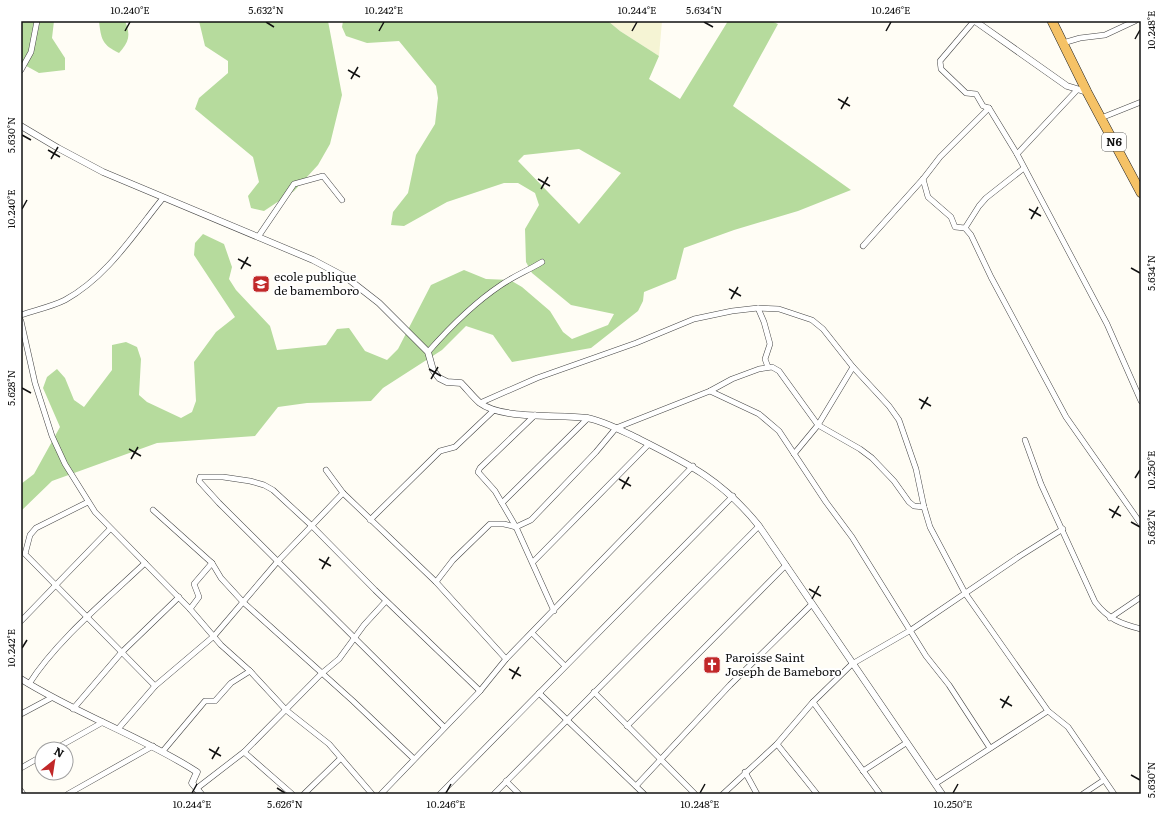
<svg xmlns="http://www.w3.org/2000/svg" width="1162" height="815" viewBox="0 0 1162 815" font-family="Literata,serif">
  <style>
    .farmland { fill: #f5f4d4 }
    .forest { fill: #b6db9d; fill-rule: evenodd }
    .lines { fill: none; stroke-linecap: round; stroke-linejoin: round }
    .minor-casing { stroke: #444; stroke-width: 6 }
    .tertiary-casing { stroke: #444; stroke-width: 7 }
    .trunk-casing { stroke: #222; stroke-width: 10 }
    .minor { stroke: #fff; stroke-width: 5 }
    .tertiary { stroke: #fff; stroke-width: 6 }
    .trunk { stroke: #f5c266; stroke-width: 9 }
    .ticks { fill: none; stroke: #111; stroke-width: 1.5 }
    .labels { text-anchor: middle; stroke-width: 4; stroke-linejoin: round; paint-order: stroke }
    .shield { fill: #fff; stroke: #585858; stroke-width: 1 }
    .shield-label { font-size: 11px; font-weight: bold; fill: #111 }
    .poi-label { font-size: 12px; fill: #111; stroke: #fff; text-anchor: start }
    .neatline { fill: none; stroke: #111; stroke-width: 1.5 }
    .ticks-label { font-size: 10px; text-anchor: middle; fill: #111 }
  </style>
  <rect width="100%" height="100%" fill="#fffdf5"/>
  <path class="farmland" d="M608,21H662L659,56L620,31Z"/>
  <g class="forest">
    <path d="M21,21H54L52,38L65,58V70L39,73L21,63Z"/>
    <path d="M99,21H125C131,35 129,42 119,53C102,45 101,39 99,21Z"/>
    <path d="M199,21H328L342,95L330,144L318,165L294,191L264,211L251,208L248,196L259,182L253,157L195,109L199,98L228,73V61L205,46Z"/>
    <path d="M343,21H608L620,31L659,56L649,79L680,99L728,21H771L778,24L733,106L851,190L798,211L734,230L684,248L676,279L644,292L643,301L638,311L591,348L512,362L493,335L466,326L442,350L383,388L371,401L307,403L278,407L255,436L157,443L52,481L21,511V484L34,474L60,427L43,388L47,377L57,369L65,378L74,400L84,407L112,370V345L126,342L137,347L141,359L139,395L147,402L181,418L192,412L196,401L194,362L216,332L235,317L194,255L195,243L203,234L224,244L232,267L229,279L236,290L270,326L277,350L326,345L337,329L349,328L365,351L387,360L398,349L431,285L464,270L486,279L510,280L522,287L550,311L563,332L572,339L608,325L614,314L571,305L532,273L526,262L525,229L539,205L535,193L518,183H504L447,202L404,226L391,225L393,212L408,193L416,155L435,124L438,98L436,86L399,41L367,43L346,36L342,27ZM579,149L621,173L579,224L518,161L524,155Z"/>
  </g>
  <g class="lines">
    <defs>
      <g id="minor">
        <path d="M974,21L940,61L941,69L966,93L976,94L983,106L989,108L1017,154"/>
        <path d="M1063,43L1080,38L1105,35L1135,21"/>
        <path d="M21,70L31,52L37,21"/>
        <path d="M1077,90L1017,154L1107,324L1141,401"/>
        <path d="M1101,118L1141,102"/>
        <path d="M1024,168L986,198L979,206L965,228L971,235L991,277L1066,417L1141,524"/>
        <path d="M923,179L928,197L951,217L955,227L965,228"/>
        <path d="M258,237L294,184L323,176L342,200"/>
        <path d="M863,246L923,179L940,157L989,108"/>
        <path d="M758,308L764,322L770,344L765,359L768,367"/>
        <path d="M21,315C35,310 51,307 65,300C107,277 133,235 163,198"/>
        <path d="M21,321L35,383L52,436L65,464L95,512L190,609L221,645L250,671L286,710L329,744L372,794"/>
        <path d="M428,352C450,327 474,303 501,285C514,276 529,270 542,262"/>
        <path d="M710,391L759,414L779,431L826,502L852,537L926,656L949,685L990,748"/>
        <path d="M480,403L537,378L636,343L694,319L732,311L758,308L779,309L812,320L823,329L853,367L889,406L899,420L916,469L924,507L930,527L965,593L1048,711L1068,727L1114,794"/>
        <path d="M535,415L480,468L478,472L495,491L516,527L554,611"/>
        <path d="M1025,440L1041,484L1095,602C1108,619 1121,624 1141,629"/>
        <path d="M794,454L818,425L853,367"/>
        <path d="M326,470L343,493L436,582L506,659"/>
        <path d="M88,502L36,528L30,535L25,554L155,686"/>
        <path d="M502,503L588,418"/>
        <path d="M153,510L212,563L221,578L243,602L353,701L414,759"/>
        <path d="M370,520L440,451L455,447L494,410"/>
        <path d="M533,562L649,444"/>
        <path d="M436,582L453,560L490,524H504L516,527L531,520L596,452L616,428L710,391L732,379L759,369L772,367L779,371L818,425L860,449L872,458L894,481L909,502L914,506L924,507"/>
        <path d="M190,609L199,597L194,584L212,563"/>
        <path d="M1110,618L1141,597"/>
        <path d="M21,621L110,529"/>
        <path d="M532,633L565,666"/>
        <path d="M29,684C56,641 107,599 145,563"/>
        <path d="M594,692L695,794"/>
        <path d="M539,693L644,794"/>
        <path d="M813,702L880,794"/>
        <path d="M73,709L121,653L179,597"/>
        <path d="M21,714L51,698"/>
        <path d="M627,726L786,565"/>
        <path d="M444,727L219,503L199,481L200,477H223L250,481L264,485L273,490L312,526L375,590L480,691"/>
        <path d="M118,729L155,686L214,636L278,561L343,493"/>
        <path d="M777,744L817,794"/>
        <path d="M55,749L103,722"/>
        <path d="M163,751L205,701H215L231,683L250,671"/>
        <path d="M244,752L292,794"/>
        <path d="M21,768L42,756"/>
        <path d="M863,771L906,743"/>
        <path d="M745,772L757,794"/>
        <path d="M506,781L519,794"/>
        <path d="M935,784L1048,711"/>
        <path d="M636,786L730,685L812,604"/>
        <path d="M196,789L244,752L321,674L339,659L364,625L386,601"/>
        <path d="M21,791L23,794"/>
        <path d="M68,794L153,746"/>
        <path d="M304,794L341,758"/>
        <path d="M381,794L480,691L506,659L693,466"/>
        <path d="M440,794L733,496"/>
        <path d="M494,794L759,526"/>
        <path d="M723,794L777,744L813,702L852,664L911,630L1020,556L1063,529"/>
        <path d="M1083,794L1104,780"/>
      </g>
      <g id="tertiary">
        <path d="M975,21L1067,86L1087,92"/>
        <path d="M21,126L58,148L103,172L313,260L347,278L379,303L428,352L433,370L439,378L447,382L461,383C467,389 473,397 480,403C502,420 559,414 587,418C604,421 622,431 637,438C689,464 722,480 759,526L942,794"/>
        <path d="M21,679C75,713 135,734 189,767L197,772L192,783L201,794"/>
      </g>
      <path id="trunk" d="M1052,21L1087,92L1141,193"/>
    </defs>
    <use href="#minor" class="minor-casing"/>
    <use href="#tertiary" class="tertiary-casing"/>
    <use href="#trunk" class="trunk-casing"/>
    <use href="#minor" class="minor"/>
    <use href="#tertiary" class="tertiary"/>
    <use href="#trunk" class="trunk"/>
  </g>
  <path class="ticks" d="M266,22L274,27M704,22L713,27M125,31L130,22M379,31L384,22M632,31L637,22M886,31L891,22M1135,39L1140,30M348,70L360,77M351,79L358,67M838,99L850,106M841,109L848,97M22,135L31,140M48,150L60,157M51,159L58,147M538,179L550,186M541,189L548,177M22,209L27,200M1029,209L1041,216M1031,219L1038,207M238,259L251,266M1131,268L1140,273M241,269L248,257M729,289L741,296M731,299L738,287M429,369L441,376M431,379L438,367M22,388L31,393M919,399L931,406M921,409L928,397M129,449L141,456M131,459L138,447M1135,478L1140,470M619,479L631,486M622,489L629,477M1109,509L1121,516M1112,518L1119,506M1131,522L1140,527M319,559L331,566M322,569L329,557M809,589L821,596M812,599L819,586M22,648L27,640M509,669L521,676M512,679L519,667M1000,699L1012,706M1002,708L1009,696M209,749L221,756M212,759L219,747M1131,775L1140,780M277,788L285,793M192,793L197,784M446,793L451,784M700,793L705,784M953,793L958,784"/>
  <defs>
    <symbol id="school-square" viewBox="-11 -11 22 22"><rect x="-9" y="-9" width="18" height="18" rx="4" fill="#c12829" stroke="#fff"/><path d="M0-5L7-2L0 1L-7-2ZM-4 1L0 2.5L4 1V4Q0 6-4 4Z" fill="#fff"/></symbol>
    <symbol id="church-square" viewBox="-11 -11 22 22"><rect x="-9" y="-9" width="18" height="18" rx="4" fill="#c12829" stroke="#fff"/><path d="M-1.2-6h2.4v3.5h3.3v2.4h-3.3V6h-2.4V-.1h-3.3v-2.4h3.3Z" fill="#fff"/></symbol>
  </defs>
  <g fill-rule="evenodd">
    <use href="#school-square" x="251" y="274" width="20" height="20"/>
    <use href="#church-square" x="702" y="655" width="20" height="20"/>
  </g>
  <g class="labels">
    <rect class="shield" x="1102" y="133" width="24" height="18" rx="3"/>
    <g class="shield-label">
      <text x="1114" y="146">N6</text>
    </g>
    <g class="poi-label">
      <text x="274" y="281">ecole publique<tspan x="274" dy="14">de bamemboro</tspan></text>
      <text x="725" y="662">Paroisse Saint<tspan x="725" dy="14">Joseph de Bameboro</tspan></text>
    </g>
  </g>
  <rect width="1162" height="815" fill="none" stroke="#ffffff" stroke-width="44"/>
  <g transform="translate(54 761) rotate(30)"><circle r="19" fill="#ffffff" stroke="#a0a0a0"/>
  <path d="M0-3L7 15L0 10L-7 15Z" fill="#c12829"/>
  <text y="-6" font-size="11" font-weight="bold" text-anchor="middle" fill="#111111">N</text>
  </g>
  <rect x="22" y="22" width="1118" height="771" class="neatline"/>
  <g class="ticks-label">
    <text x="130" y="14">10.240°E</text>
    <text x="266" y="14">5.632°N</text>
    <text x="384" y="14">10.242°E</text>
    <text x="637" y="14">10.244°E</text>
    <text x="704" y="14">5.634°N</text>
    <text x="891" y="14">10.246°E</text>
    <text transform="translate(1151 30) rotate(-90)" y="4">10.248°E</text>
    <text transform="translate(11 135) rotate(-90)" y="4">5.630°N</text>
    <text transform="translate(11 209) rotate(-90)" y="4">10.240°E</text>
    <text transform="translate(1151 273) rotate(-90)" y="4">5.634°N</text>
    <text transform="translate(11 388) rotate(-90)" y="4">5.628°N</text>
    <text transform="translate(1151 470) rotate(-90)" y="4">10.250°E</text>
    <text transform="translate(1151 527) rotate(-90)" y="4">5.632°N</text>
    <text transform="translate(11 648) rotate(-90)" y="4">10.242°E</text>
    <text transform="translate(1151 780) rotate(-90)" y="4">5.630°N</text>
    <text x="192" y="808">10.244°E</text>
    <text x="285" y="808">5.626°N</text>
    <text x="446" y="808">10.246°E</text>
    <text x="700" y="808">10.248°E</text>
    <text x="953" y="808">10.250°E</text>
  </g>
</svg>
